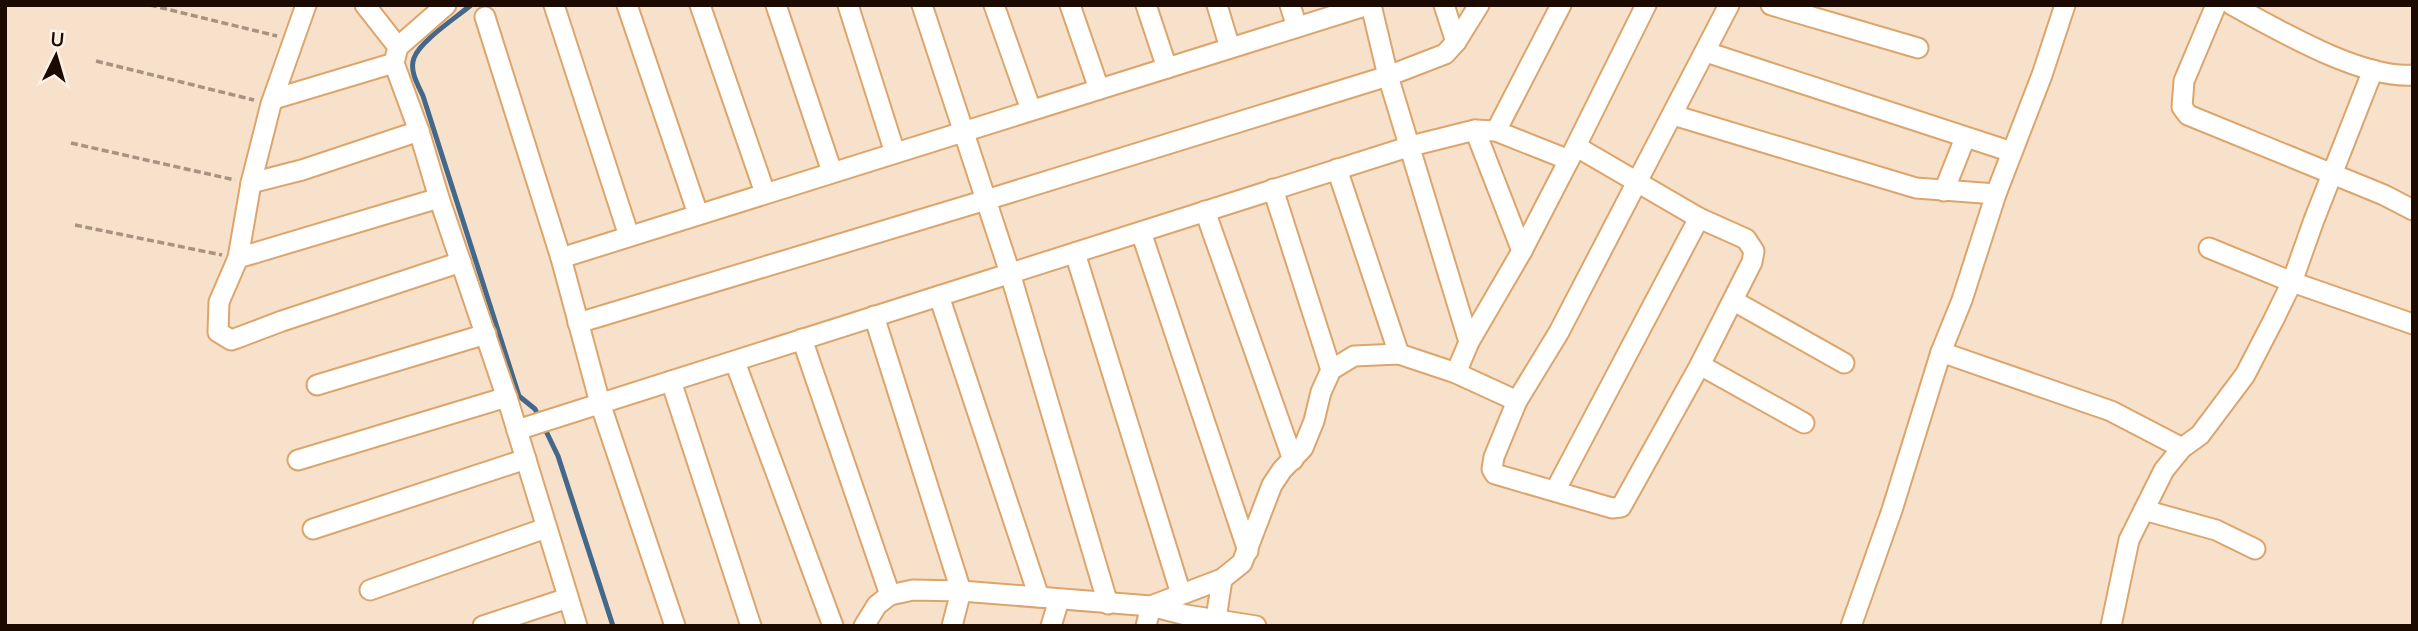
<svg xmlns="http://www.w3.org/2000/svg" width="2418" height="631" viewBox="0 0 2418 631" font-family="Manrope,sans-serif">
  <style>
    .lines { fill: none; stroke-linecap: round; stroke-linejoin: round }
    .stream { stroke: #446889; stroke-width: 5 }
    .street-casing { stroke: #dca56c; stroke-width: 23 }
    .path { stroke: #a89281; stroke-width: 3.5; stroke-dasharray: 7 3.5; stroke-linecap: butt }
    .street { stroke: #fff; stroke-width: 19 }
  </style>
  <rect width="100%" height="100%" fill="#f8e1cb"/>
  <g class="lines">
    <g class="stream">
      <path d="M471,5C457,17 420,41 414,58C409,70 418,85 423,96L519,396L535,409L540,419"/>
      <path d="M544,427L558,456L613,626"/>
    </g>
    <defs>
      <g id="street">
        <path d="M306,5L271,104L251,183L238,258L219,302L218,332L231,340L237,338L282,321L461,262"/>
        <path d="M365,5L398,47"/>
        <path d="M446,5L398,47L394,63L419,131L439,198L509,404L577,626"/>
        <path d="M554,5L629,236"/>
        <path d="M627,5L698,214"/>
        <path d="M700,5L765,193"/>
        <path d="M776,5L832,172"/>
        <path d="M848,5L895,153"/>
        <path d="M922,5L1010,273L1108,604"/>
        <path d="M994,5L1031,110"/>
        <path d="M1070,5L1099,89"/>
        <path d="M1146,5L1167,68"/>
        <path d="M1217,5L1230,48"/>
        <path d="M1290,5L1297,27"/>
        <path d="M1371,5L1388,76L1469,342"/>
        <path d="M1444,5L1456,42"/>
        <path d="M1771,5L1918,48"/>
        <path d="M2216,5L2184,81L2182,107L2188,115L2384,195L2413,210"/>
        <path d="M2232,5C2278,30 2361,79 2413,75"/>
        <path d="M485,17L561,258L600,403L675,626"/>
        <path d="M1706,52L2012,152"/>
        <path d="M274,99L394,63"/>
        <path d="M1673,115L1916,188L1996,194"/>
        <path d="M1475,130L1522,251"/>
        <path d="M1496,131L1561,5"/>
        <path d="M1337,169L1399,354"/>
        <path d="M251,183L302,170L419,131"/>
        <path d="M1273,189L1331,370"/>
        <path d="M1944,191L1965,138"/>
        <path d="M1205,211L1293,460"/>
        <path d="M1141,232L1248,551"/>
        <path d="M2209,248L2292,282L2413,324"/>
        <path d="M1075,253L1181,594"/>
        <path d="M238,258L439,198"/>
        <path d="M561,258L1368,5"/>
        <path d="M939,296L1039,597"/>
        <path d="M1734,301L1844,363"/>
        <path d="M874,316L961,591L952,626"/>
        <path d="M578,323L986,200L1388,76L1445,54L1456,42L1479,5"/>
        <path d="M802,339L890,595"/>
        <path d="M1941,352L2111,411L2182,448"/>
        <path d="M735,362L833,626"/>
        <path d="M1700,365L1804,423"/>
        <path d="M1456,373L1469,342L1522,251L1569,160"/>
        <path d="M671,381L751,626"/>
        <path d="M317,385L486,334"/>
        <path d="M1517,401L1494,457L1492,469L1495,474L1612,508L1621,507L1700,365L1752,262L1754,251L1746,239L1699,218L1577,147"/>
        <path d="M517,430L1411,146L1475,130L1496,131L1569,160L1646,5"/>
        <path d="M298,460L507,397"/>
        <path d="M1555,491L1699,218"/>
        <path d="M2144,510L2216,530L2255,549"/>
        <path d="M313,529L526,459"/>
        <path d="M370,590L546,528"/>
        <path d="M1216,619L1222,579"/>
        <path d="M483,626L568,598"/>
        <path d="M864,626L877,605L890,595L913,590L961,591L1151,606L1222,579L1242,563L1272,485L1282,470L1303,448L1314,421L1321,392L1331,370L1354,356L1399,354L1456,373L1517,401L1559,332L1729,5"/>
        <path d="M1051,626L1059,600"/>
        <path d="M1146,626L1151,606L1186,615L1256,626"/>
        <path d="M1851,626L1892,510L1941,352L1962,300L1996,194L2042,75L2065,5"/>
        <path d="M2111,626L2129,540L2164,470L2182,448L2200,435L2245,375L2274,319L2292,282L2314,220L2373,70"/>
      </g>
    </defs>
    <use href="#street" class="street-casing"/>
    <g class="path">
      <path d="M150,5L277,36"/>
      <path d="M96,61L254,100"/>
      <path d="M71,143L235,180"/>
      <path d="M75,225L222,255"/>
    </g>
    <use href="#street" class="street"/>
  </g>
  <rect width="2418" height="631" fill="none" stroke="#1c0900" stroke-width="14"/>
  <g transform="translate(56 56) rotate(5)" stroke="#fcf1e5" stroke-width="5" paint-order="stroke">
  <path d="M0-5L12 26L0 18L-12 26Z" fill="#1c0900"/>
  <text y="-10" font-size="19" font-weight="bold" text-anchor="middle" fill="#1c0900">U</text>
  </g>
</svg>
